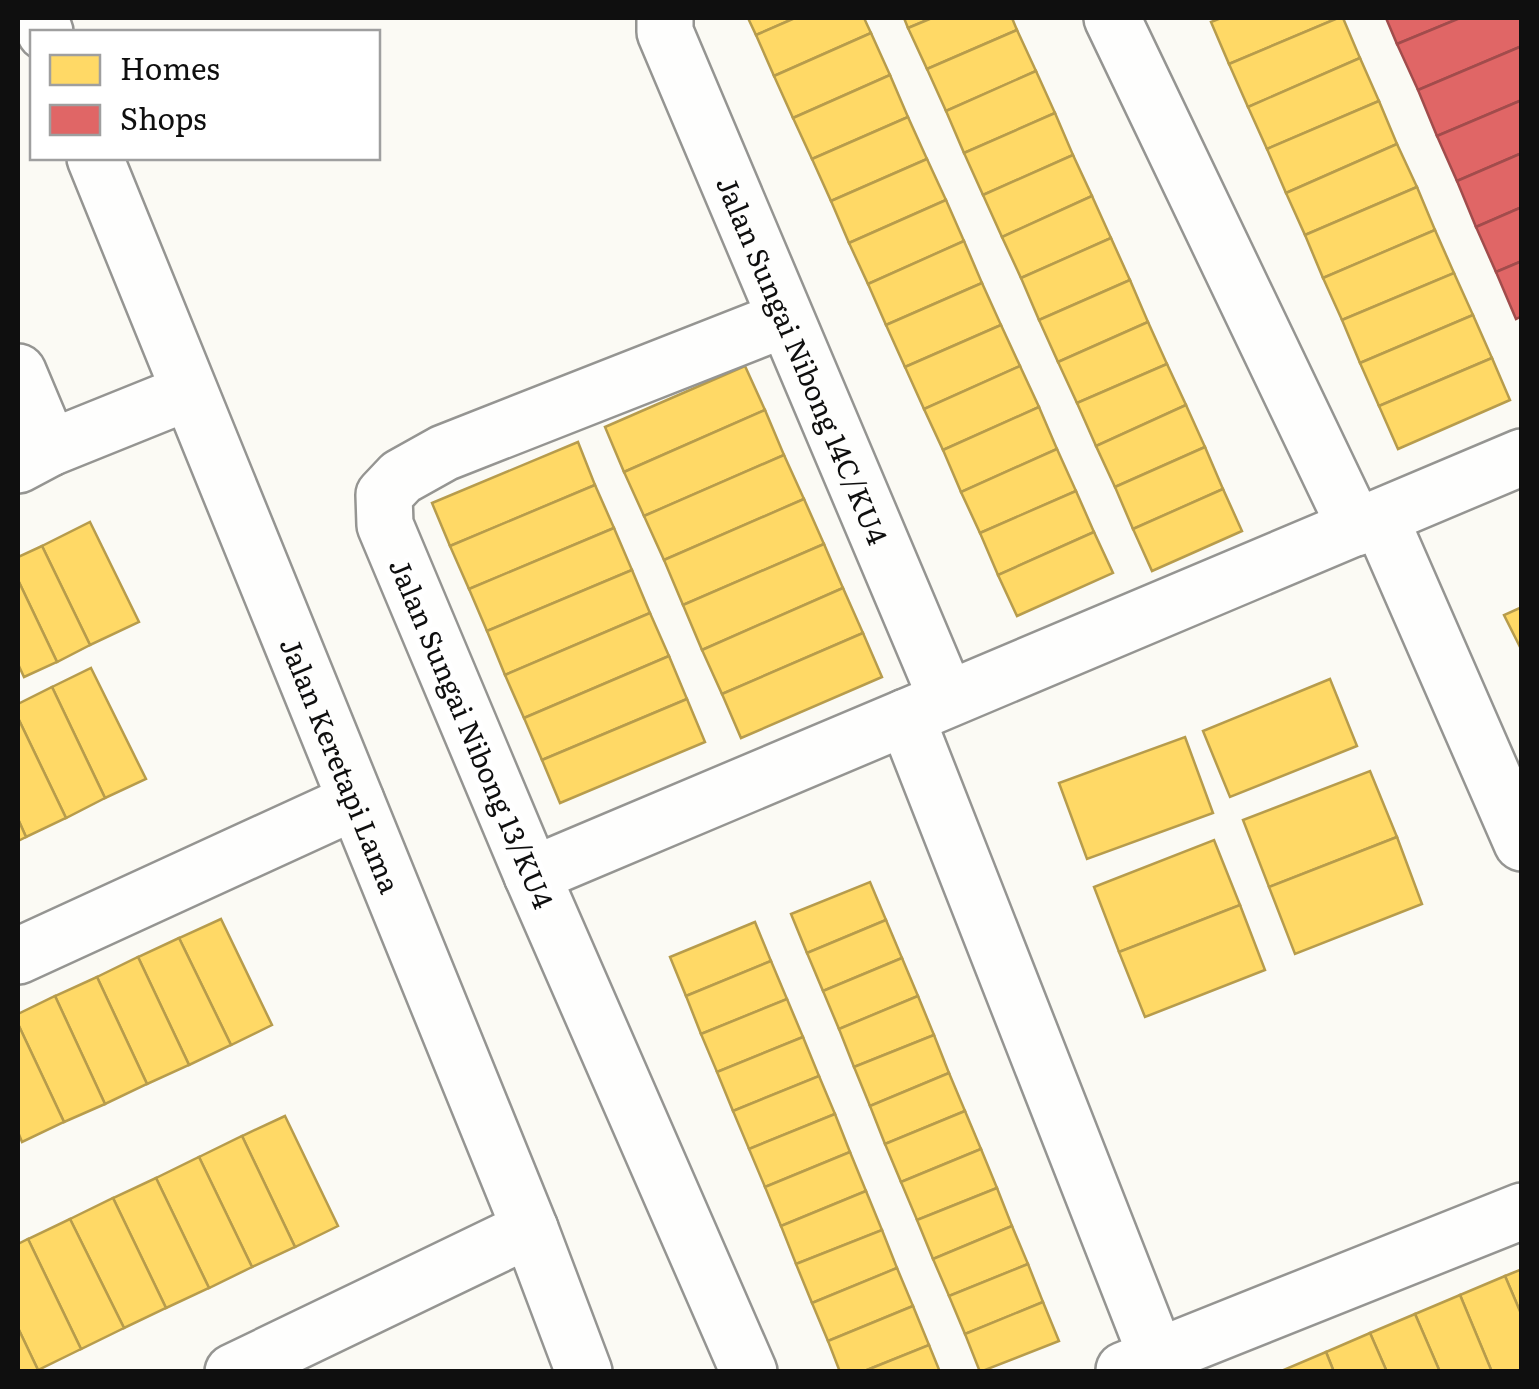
<svg xmlns="http://www.w3.org/2000/svg" width="1539" height="1389" viewBox="0 0 1539 1389" font-family="Literata,serif">
<rect width="100%" height="100%" fill="#fbfaf4"/>
<g fill="#ffd966" stroke="#b79c4c" stroke-width="2.5">
<path d="M748,18H795L756,35Z"/>
<path d="M795,18H864L871,33L774,76L756,35Z"/>
<path d="M904,18H932L908,28Z"/>
<path d="M932,18H1012L1017,30L927,69L908,28Z"/>
<path d="M1221,18H1338L1229,64L1211,22Z"/>
<path d="M1338,18H1343L1360,58L1248,107L1229,64Z"/>
<path d="M1017,30L1036,71L946,111L927,69Z"/>
<path d="M871,33L890,75L793,118L774,76Z"/>
<path d="M1360,58L1379,101L1267,149L1248,107Z"/>
<path d="M1036,71L1055,113L964,153L946,111Z"/>
<path d="M890,75L908,117L812,159L793,118Z"/>
<path d="M1379,101L1397,144L1286,193L1267,149Z"/>
<path d="M1055,113L1073,155L983,195L964,153Z"/>
<path d="M908,117L927,159L831,201L812,159Z"/>
<path d="M1397,144L1417,187L1305,235L1286,193Z"/>
<path d="M1073,155L1092,196L1002,237L983,195Z"/>
<path d="M927,159L946,200L849,243L831,201Z"/>
<path d="M1417,187L1435,230L1323,278L1305,235Z"/>
<path d="M1092,196L1111,238L1021,278L1002,237Z"/>
<path d="M946,200L964,241L868,284L849,243Z"/>
<path d="M1435,230L1454,273L1342,320L1323,278Z"/>
<path d="M1111,238L1130,280L1039,320L1021,278Z"/>
<path d="M964,241L982,283L886,325L868,284Z"/>
<path d="M1454,273L1473,315L1360,363L1342,320Z"/>
<path d="M1130,280L1148,322L1058,362L1039,320Z"/>
<path d="M982,283L1001,325L905,367L886,325Z"/>
<path d="M1473,315L1492,358L1379,406L1360,363Z"/>
<path d="M1148,322L1167,364L1077,403L1058,362Z"/>
<path d="M1001,325L1020,366L924,409L905,367Z"/>
<path d="M1492,358L1510,400L1398,449L1379,406Z"/>
<path d="M1167,364L1186,405L1096,446L1077,403Z"/>
<path d="M745,366L765,410L624,472L605,427Z"/>
<path d="M1020,366L1039,407L943,450L924,409Z"/>
<path d="M1186,405L1205,447L1115,487L1096,446Z"/>
<path d="M1039,407L1057,449L961,492L943,450Z"/>
<path d="M765,410L784,455L644,516L624,472Z"/>
<path d="M578,442L595,485L450,546L432,503Z"/>
<path d="M1205,447L1223,489L1133,529L1115,487Z"/>
<path d="M1057,449L1076,491L980,533L961,492Z"/>
<path d="M784,455L804,499L664,560L644,516Z"/>
<path d="M595,485L614,528L469,589L450,546Z"/>
<path d="M1223,489L1242,531L1152,571L1133,529Z"/>
<path d="M1076,491L1094,532L998,575L980,533Z"/>
<path d="M804,499L824,544L683,605L664,560Z"/>
<path d="M90,522L139,622L90,645L42,546Z"/>
<path d="M614,528L632,570L487,631L469,589Z"/>
<path d="M1094,532L1113,573L1017,616L998,575Z"/>
<path d="M824,544L843,588L702,650L683,605Z"/>
<path d="M42,546L90,645L57,662L18,580V557Z"/>
<path d="M632,570L650,613L505,675L487,631Z"/>
<path d="M18,580L57,662L24,677L18,664Z"/>
<path d="M843,588L863,633L722,694L702,650Z"/>
<path d="M1522,607V651L1504,615Z"/>
<path d="M650,613L669,656L524,718L505,675Z"/>
<path d="M863,633L882,677L741,738L722,694Z"/>
<path d="M669,656L687,699L542,760L524,718Z"/>
<path d="M91,668L146,779L105,798L52,687Z"/>
<path d="M1330,679L1357,746L1230,797L1203,731Z"/>
<path d="M52,687L105,798L66,818L18,718V704Z"/>
<path d="M687,699L705,742L560,803L542,760Z"/>
<path d="M18,718L66,818L26,837L18,819Z"/>
<path d="M1185,737L1213,813L1087,859L1059,783Z"/>
<path d="M1370,771L1397,837L1269,887L1243,820Z"/>
<path d="M18,819L26,837L18,841Z"/>
<path d="M1397,837L1422,904L1295,954L1269,887Z"/>
<path d="M1214,840L1240,905L1119,952L1094,887Z"/>
<path d="M870,882L886,920L807,953L791,914Z"/>
<path d="M1240,905L1265,970L1145,1017L1119,952Z"/>
<path d="M221,919L272,1025L231,1045L179,938Z"/>
<path d="M886,920L902,958L823,991L807,953Z"/>
<path d="M755,922L771,961L686,996L670,957Z"/>
<path d="M179,938L231,1045L189,1065L138,957Z"/>
<path d="M138,957L189,1065L147,1084L97,977Z"/>
<path d="M902,958L918,996L839,1029L823,991Z"/>
<path d="M771,961L787,999L701,1034L686,996Z"/>
<path d="M97,977L147,1084L105,1104L55,996Z"/>
<path d="M55,996L105,1104L64,1122L18,1024V1014Z"/>
<path d="M918,996L934,1035L854,1067L839,1029Z"/>
<path d="M787,999L803,1037L717,1072L701,1034Z"/>
<path d="M18,1024L64,1122L22,1142L18,1132Z"/>
<path d="M934,1035L949,1073L870,1106L854,1067Z"/>
<path d="M803,1037L819,1076L733,1111L717,1072Z"/>
<path d="M949,1073L965,1111L885,1144L870,1106Z"/>
<path d="M819,1076L835,1114L749,1149L733,1111Z"/>
<path d="M965,1111L981,1149L901,1182L885,1144Z"/>
<path d="M835,1114L850,1152L765,1187L749,1149Z"/>
<path d="M285,1116L338,1226L295,1247L242,1136Z"/>
<path d="M242,1136L295,1247L252,1267L199,1157Z"/>
<path d="M981,1149L997,1188L917,1220L901,1182Z"/>
<path d="M850,1152L866,1191L781,1226L765,1187Z"/>
<path d="M199,1157L252,1267L209,1288L156,1178Z"/>
<path d="M156,1178L209,1288L166,1308L113,1198Z"/>
<path d="M997,1188L1012,1226L933,1259L917,1220Z"/>
<path d="M866,1191L882,1230L796,1264L781,1226Z"/>
<path d="M113,1198L166,1308L124,1328L70,1219Z"/>
<path d="M70,1219L124,1328L81,1349L28,1239Z"/>
<path d="M1012,1226L1028,1264L949,1296L933,1259Z"/>
<path d="M882,1230L897,1268L812,1303L796,1264Z"/>
<path d="M28,1239L81,1349L38,1370L18,1328V1244Z"/>
<path d="M1028,1264L1043,1302L965,1334L949,1296Z"/>
<path d="M897,1268L913,1306L828,1341L812,1303Z"/>
<path d="M1522,1269V1316L1505,1276Z"/>
<path d="M1505,1276L1522,1316V1372H1492L1460,1295Z"/>
<path d="M1460,1295L1492,1372H1440L1415,1314Z"/>
<path d="M1043,1302L1059,1341L980,1372L965,1334Z"/>
<path d="M913,1306L929,1345L862,1372H840L828,1341Z"/>
<path d="M1415,1314L1440,1372H1387L1370,1333Z"/>
<path d="M18,1328L38,1370L34,1372H18Z"/>
<path d="M1370,1333L1387,1372H1334L1326,1352Z"/>
<path d="M929,1345L940,1372H862Z"/>
<path d="M1326,1352L1334,1372H1281V1371Z"/>
</g>
<g fill="#e06666" stroke="#a14c4c" stroke-width="2.5">
<path d="M1386,18H1460L1397,44Z"/>
<path d="M1460,18H1522V46L1418,90L1397,44Z"/>
<path d="M1522,46V100L1437,136L1418,90Z"/>
<path d="M1522,100V153L1457,181L1437,136Z"/>
<path d="M1522,153V207L1476,227L1457,181Z"/>
<path d="M1522,207V261L1496,272L1476,227Z"/>
<path d="M1522,261V316L1516,319L1496,272Z"/>
</g>
<g fill="none" stroke-linecap="round" stroke-linejoin="round">
<g stroke="#959592" stroke-width="60">
<g id="minor">
<path d="M39,18L45,32"/>
<path id="s1" d="M665,18V32L947,699"/>
<path d="M1112,18L1356,528"/>
<path id="s2" d="M95,158L530,1229L584,1372"/>
<path d="M18,372L50,448"/>
<path d="M18,465L50,448L189,392"/>
<path d="M1380,518L1522,843"/>
<path d="M906,717L1157,1357"/>
<path d="M532,875L1522,457"/>
<path d="M18,956L356,801"/>
<path d="M1124,1370L1522,1211"/>
<path d="M233,1372L530,1229"/>
<path d="M749,1372L532,875L385,525L384,495L401,477L444,453L785,319"/>
</g>
</g>
<use href="#minor" stroke="#fefefd" stroke-width="55"/>
</g>
<g text-anchor="middle" dominant-baseline="central" stroke-width="10" stroke-linejoin="round" paint-order="stroke">
<g font-size="28" fill="#0f0f0f" stroke="#fff">
<text stroke="none"><textPath href="#s1" startOffset="370">Jalan Sungai Nibong 14C/KU4</textPath></text>
<text transform="translate(473 733) rotate(67)">Jalan Sungai Nibong 13/KU4</text>
<text stroke="none"><textPath href="#s2" startOffset="655">Jalan Keretapi Lama</textPath></text>
</g>
</g>
<rect width="1539" height="1389" fill="none" stroke="#0f0f0f" stroke-width="40"/>
<rect x="30" y="30" width="350" height="130" fill="#ffffff" stroke="#9f9f9f" stroke-width="2.5"/>
<rect x="50" y="55" width="50" height="30" fill="#ffd966" stroke="#9f9f9f" stroke-width="2.5"/>
<text x="120" y="80" font-size="30" fill="#0f0f0f">Homes</text>
<rect x="50" y="105" width="50" height="30" fill="#e06666" stroke="#9f9f9f" stroke-width="2.5"/>
<text x="120" y="130" font-size="30" fill="#0f0f0f">Shops</text>
</svg>
